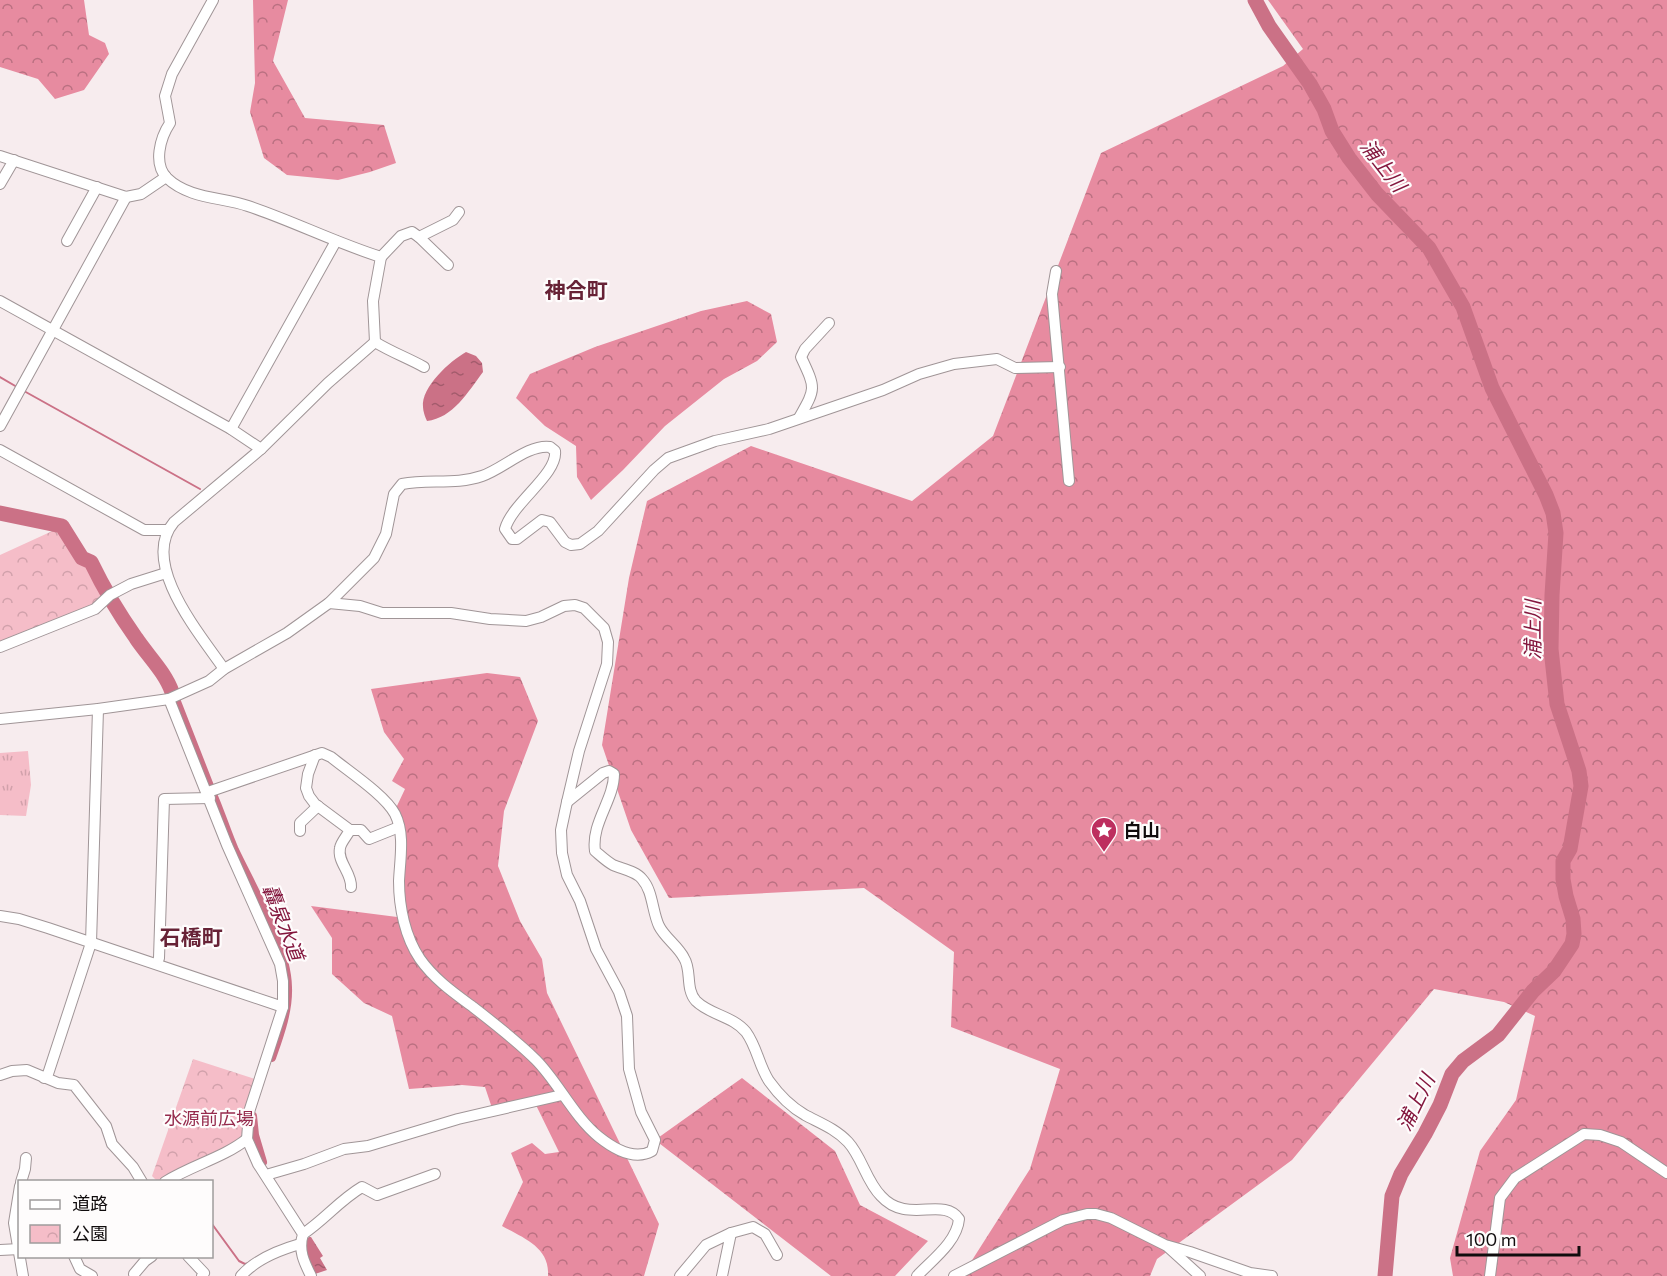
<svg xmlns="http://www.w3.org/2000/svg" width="1667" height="1276" viewBox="0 0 1667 1276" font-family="Commissioner,'Noto Sans JP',sans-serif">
<defs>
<pattern id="grass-tufts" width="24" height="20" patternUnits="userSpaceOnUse" patternTransform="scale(1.5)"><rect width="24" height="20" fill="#f5bdc8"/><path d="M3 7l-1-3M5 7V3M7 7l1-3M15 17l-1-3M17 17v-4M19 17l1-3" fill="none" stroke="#d1a1ab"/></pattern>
<pattern id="forest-crowns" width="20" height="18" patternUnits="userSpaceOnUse" patternTransform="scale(1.5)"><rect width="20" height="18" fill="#e78ba0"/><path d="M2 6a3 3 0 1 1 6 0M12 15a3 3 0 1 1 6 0" fill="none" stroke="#ba7081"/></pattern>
<pattern id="park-crowns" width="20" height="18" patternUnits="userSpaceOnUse" patternTransform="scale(1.5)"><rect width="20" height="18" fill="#f5bdc8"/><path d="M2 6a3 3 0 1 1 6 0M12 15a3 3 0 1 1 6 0" fill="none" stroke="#d1a1ab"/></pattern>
<pattern id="water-ripples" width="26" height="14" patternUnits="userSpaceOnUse" patternTransform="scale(1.5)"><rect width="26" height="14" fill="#cb7186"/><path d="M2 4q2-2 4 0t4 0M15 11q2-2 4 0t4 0" fill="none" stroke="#a35b6c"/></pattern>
</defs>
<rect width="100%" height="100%" fill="#f7ecee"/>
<path fill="url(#grass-tufts)" d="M28,751L31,785L26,816L0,815V753Z"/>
<g fill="url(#forest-crowns)">
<path d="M0,0H84L89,35L105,43L109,54L84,90L55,99L38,79L0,67Z"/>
<path d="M253,0H288L273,61L305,118L384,125L396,163L370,172L338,180L287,175L264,158L250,112L255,83Z"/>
<path d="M1268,0H1667V1276H1453L1450,1258L1480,1151L1516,1100L1535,1016L1504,1002L1434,989L1292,1160L1157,1259L1150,1276H962L1030,1169L1060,1069L951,1027L954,952L864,888L669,898L631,830L602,745L629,578L647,501L751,446L912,501L993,436L1101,153L1283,66L1303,49Z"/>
<path d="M747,301L771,314L777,342L757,361L724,379L665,426L623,470L591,500L577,477L576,446L545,426L516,398L530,374L595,347L701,311Z"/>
<path d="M487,673L520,677L538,721L504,811L498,866L520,921L542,959L547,993L659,1224L644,1276H548C550,1247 523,1238 502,1226L523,1182L511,1153L532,1143L545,1154L559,1152L533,1099L492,1108L485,1087L462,1085L409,1089L392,1016L364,1003L332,974V938L311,906L405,918L396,808L405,789L392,781L404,759L384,732L371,689Z"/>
<path d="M742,1078L835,1151L860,1205L928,1241L895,1276H831L655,1140Z"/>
</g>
<g fill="url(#park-crowns)">
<path d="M59,528L83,565L89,563L105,596L94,607L0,644V555Z"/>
<path d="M193,1059L255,1079L240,1141L157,1181L152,1176Z"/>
</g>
<g fill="url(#water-ripples)">
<path d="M466,352L476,356L482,363L483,372C468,392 453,418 427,421C425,417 423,411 423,407C421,387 450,361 466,352Z"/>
<path d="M309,1237H311L323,1256L320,1258L327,1270L315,1274L302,1245Z"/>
</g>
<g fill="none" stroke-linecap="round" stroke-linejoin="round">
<g stroke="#cb7186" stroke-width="2">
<path d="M0,377L17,387"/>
<path d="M24,391L200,489"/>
<path d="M212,1224L239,1261L245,1264L249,1263"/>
</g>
<g stroke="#cb7186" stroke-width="8">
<path d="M176,699L210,786"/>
<path d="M213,794C221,812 227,832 235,850C253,888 287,945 288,987C289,1011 280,1035 272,1058"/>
<path d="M253,1116L255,1135L263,1162"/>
</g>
<g stroke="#cb7186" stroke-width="15">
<path d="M1255,0L1269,26L1310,84L1324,109L1332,131L1349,158L1377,194L1429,248L1463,307L1492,388L1546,495L1553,513L1556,533L1552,595L1551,649L1557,704L1579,771L1581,786L1570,849L1563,861V879L1566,896L1573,919L1574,934L1572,944L1554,971L1533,991L1498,1035L1463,1061L1452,1074L1440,1105L1425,1134L1401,1174L1392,1196L1385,1276"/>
<path d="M0,513L62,526L82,558L91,562C104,589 119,614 136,638C148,656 165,672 172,692"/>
</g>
<g stroke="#a09597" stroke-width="12">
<g id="minor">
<path d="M213,0L172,74L165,96L170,123C160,138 153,164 167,178C189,199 222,197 248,206C293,221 336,243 381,257L373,301L375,342"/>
<path d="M0,156L126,197L141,194L166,177"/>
<path d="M0,184L14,160"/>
<path d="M419,237L448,265"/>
<path d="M67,241L97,187"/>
<path d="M381,257L401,236L412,232L419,237L453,220L459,212"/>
<path d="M1056,271L1052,294L1069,481"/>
<path d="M0,301L231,429L261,449"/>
<path d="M375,342C391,352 408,358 424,367"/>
<path d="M799,418C816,388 816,389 801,357L805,349L829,323"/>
<path d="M0,426L126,197"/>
<path d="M231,429L336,241"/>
<path d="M0,450L144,530H167"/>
<path d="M0,647L95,609L110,595L131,584L166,573"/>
<path d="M224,669C200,634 139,563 174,522L261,449L328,383L375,342"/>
<path d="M169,699L227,845L280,964L283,981V1007L249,1112L247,1139L258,1164L303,1234C298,1250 304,1262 311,1276"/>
<path d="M0,719L98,709L169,699L209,681L224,669L287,633L329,603L374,558L386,534L394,494L402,484C429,479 456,485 482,476C503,469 528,444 550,447L555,451C558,474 512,503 505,529L512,539H517L542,520L550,522L565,542L571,545L580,544L598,531L654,470L668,458L715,441L769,429L883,390L919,374L954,364L997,359L1015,368L1060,367"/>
<path d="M315,755L308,774L306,788L309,796L315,804L350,830H361L369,839L399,827"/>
<path d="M208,792L322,753L331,757C348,771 385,795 395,814C405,834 400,859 399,881C399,907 405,937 420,959C434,979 454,993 473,1007C495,1024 517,1041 536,1060C558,1082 574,1117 599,1137C614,1149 634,1161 652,1151L655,1140L641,1112L629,1069L627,1016L619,992L596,949L580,901L567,875L562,853L561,830L567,802L579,751L607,664L608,642L604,628L584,608L575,605L564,606L541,617L526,621L490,619L451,613H382L360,606L329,603"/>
<path d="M567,802L603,773L609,771L614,774C614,800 591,823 595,851C601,856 606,861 613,865C622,869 636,871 642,879C653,891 652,911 659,926C665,938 678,946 684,958C692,970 685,989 696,1001C710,1015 733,1016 746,1032C757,1047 759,1066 769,1081C779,1095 791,1107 805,1115C820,1123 836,1129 848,1142C862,1157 866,1181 881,1196C907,1225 943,1196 959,1219C957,1242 932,1260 917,1276"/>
<path d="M350,830C347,836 341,842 340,848C337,862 352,873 351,887"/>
<path d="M300,831V823L318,806"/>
<path d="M0,916L19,919L48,928L283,1007"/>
<path d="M157,964L159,958L164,799L210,798"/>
<path d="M0,1075L12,1071L27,1070L58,1083L74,1085L106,1126L112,1144L133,1167L142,1182"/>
<path d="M44,1078L48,1074L91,943L98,709"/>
<path d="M266,1175L304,1164L344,1149L368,1146L458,1119L562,1095"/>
<path d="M21,1182L25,1169L26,1158"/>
<path d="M165,1182C192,1165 223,1158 247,1139"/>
<path d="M20,1186L14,1223L23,1276"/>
<path d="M731,1233L753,1227L765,1234L777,1255"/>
<path d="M303,1234C324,1220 340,1200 362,1187L377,1195L435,1174"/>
<path d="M1167,1246L1200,1276"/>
<path d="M0,1250L20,1249"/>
<path d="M74,1256L80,1269L92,1276"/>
<path d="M188,1256L204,1273L202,1276"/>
<path d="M134,1274L145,1261L152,1256"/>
<path d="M241,1276C255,1260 279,1250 300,1244"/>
<path d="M680,1276L706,1245L731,1233L722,1276"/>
<path d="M954,1276L1063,1220L1087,1214H1096L1111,1218L1165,1245L1190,1252L1250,1273L1272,1276"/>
<path d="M1490,1276L1500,1198L1515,1178L1584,1134L1600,1135L1621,1142L1667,1173"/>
</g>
</g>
<use href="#minor" stroke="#fff" stroke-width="10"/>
</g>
<defs>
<g id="sight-pin" transform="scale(1.35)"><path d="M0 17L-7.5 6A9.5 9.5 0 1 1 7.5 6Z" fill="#bd2f5f" stroke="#fefcfc"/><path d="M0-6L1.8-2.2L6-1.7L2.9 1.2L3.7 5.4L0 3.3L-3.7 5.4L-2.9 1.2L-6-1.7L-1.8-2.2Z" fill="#fff"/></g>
</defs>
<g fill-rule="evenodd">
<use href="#sight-pin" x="1104" y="830"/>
</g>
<g text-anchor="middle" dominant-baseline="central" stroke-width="4.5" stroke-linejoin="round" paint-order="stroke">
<g font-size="18" font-weight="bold" fill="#100c0d" stroke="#fefcfc" text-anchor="start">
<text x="1124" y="830">白山</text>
</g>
<g font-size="18" fill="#952a4c" stroke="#fefcfc">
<text x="209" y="1118">水源前広場</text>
</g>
<g font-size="20" font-style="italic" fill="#84173e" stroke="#fefcfc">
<text transform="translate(1384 165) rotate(52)">浦上川</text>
<text transform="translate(1532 630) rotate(-90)">浦上川</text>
<text transform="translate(284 922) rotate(69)">轟泉水道</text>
<text transform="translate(1415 1102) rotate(-64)">浦上川</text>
</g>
<g font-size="21" font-weight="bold" fill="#672236" stroke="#fefcfc">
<text x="576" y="289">神合町</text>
<text x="191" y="936">石橋町</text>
</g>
</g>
<rect x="18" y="1180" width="195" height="78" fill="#fefcfc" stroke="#9f9c9c" stroke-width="1.5"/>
<rect x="30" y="1200" width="30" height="9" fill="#ffffff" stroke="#9f9c9c" stroke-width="1.5"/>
<text x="72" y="1210" font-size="18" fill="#100c0d">道路</text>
<rect x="30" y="1225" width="30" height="18" fill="url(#park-crowns)" stroke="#9f9c9c" stroke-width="1.5"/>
<text x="72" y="1240" font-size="18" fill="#100c0d">公園</text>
<path d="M1457 1246v9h122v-9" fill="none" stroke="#100c0d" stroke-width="3"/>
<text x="1466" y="1246" font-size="18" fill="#100c0d" stroke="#fefcfc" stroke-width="4.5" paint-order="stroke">100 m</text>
</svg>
